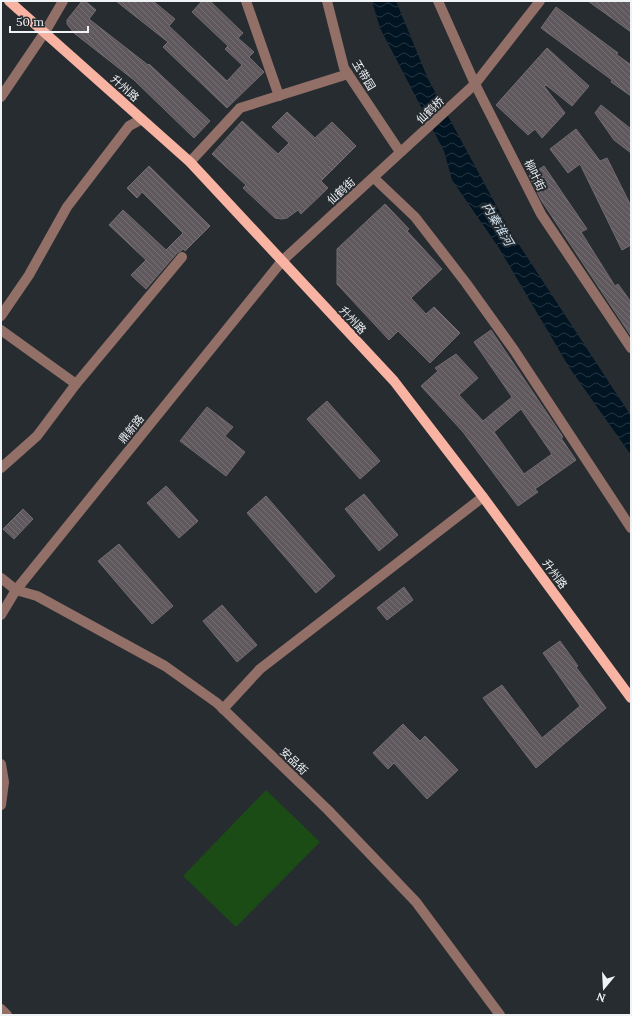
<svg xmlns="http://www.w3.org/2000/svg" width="632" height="1016" viewBox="0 0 632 1016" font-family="Lora,'Noto Sans SC',serif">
<defs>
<pattern id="water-waves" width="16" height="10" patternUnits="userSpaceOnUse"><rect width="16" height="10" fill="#001422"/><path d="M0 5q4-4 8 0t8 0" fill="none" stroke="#263743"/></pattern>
<pattern id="building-back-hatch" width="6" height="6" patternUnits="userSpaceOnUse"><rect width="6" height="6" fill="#5f585d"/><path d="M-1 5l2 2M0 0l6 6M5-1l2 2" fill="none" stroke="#767075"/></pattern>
</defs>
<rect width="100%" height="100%" fill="#272c31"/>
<path fill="#1c4c16" d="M266,790L320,842L236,927L183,876Z"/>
<path fill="url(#water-waves)" d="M372,1H396L428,79L510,231L631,416V455L569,367L499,248L452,180L444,151L380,28Z"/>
<g fill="url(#building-back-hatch)" stroke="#736c71" fill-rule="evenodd">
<path d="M82,1H85L96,10L89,19L148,65L149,64L210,121L194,138L134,80L74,33L67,24V20Z"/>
<path d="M116,1H153L175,19L169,26L227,81L242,65L225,49L228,46L192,12L202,1H210L243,33L238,38L254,52L249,57L264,72L227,108L163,47L168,42Z"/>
<path d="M588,1H631V32Z"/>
<path d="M556,7L618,53L616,54L631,65V96L611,82L612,80L541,28Z"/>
<path d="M547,48L589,86L572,106L546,85L544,86L565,113L542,138L535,129L528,135L496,105Z"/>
<path d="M601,105L631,129V153L614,140L595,113Z"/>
<path d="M287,112L315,138L332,122L356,146L321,181L328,188L301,214L298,210L287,218L282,219L275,218L243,188L246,185L212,154L242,121L278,154L289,143L272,127Z"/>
<path d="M576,129L600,161L607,158L631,206V245L622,250L580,164L568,173L550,149Z"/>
<path d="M149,166L210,226L185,251L184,249L177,253L146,289L131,275L146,260L109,225L123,210L166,250L183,233L142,192L137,198L127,188Z"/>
<path d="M544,166L587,229L581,232L615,286L618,284L631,302V336L541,200L529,176Z"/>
<path d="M385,204L409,229L407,231L442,269L411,298L426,314L434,307L460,333L430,363L398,331L389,340L337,284V249Z"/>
<path d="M491,330L563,437L561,438L576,460L535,489L538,492L518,506L463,432L421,386L438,371L435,368L456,354L478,378L459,395L483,421L512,397L474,342ZM521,409L552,454L524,474L494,432Z"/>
<path d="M327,401L380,461L360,479L307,419Z"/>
<path d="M207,407L233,427L225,436L245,452L226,476L180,441Z"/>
<path d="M166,486L198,521L179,538L147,503Z"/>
<path d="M364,494L398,535L379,551L345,509Z"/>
<path d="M266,496L335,576L316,593L247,513Z"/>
<path d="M23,509L33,519L14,539L3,529Z"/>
<path d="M119,544L173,606L152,624L98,561Z"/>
<path d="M404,587L413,600L387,620L377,608Z"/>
<path d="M222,605L257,645L237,662L203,621Z"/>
<path d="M560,641L578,666L576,667L606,708L536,768L483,698L502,685L542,738L580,706L543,653Z"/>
<path d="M403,724L420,741L425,736L458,770L427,799L394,763L388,769L373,753Z"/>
</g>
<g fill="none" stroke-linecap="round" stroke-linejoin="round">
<g stroke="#926f67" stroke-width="10">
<path d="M246,1L279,96"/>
<path d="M327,1L344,68L400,152"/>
<path d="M438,1L475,84L541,214L631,348"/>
<path d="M1,97L45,32L63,1"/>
<path d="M190,162L240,108L348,74"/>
<path d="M374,178L415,217L466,283L514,350L631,528"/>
<path d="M1,316L29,275L67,207L129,126L142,119"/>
<path d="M1,330L76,384"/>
<path d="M1,468L37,436L76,384L182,257"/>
<path d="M1,578L16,590L37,596L165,666L217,703L328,810L416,902L500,1015"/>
<path d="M1,615L16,590L282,261L475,84L540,1"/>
<path d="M223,709L260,669L483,497"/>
<path d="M1,764L4,782L1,805"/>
<path d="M1,1009L7,1015"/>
</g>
<path stroke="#f9b3a2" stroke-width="10" d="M9,1L190,162L394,381L483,497L631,698"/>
</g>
<g text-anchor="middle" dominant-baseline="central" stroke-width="4" stroke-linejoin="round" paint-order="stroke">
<g font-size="11" fill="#f0f3f6" stroke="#272c31">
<text transform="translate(364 75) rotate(59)">玉带园</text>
<text transform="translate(125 88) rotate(42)">升州路</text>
<text transform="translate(430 110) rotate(-43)">仙鹤桥</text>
<text transform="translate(535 175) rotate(64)">柳叶街</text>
<text transform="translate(341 191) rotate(-42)">仙鹤街</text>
<text transform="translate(353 320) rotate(47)">升州路</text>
<text transform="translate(131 429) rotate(-51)">鼎新路</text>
<text transform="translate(555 574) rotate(54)">升州路</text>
<text transform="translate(294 761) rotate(44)">安品街</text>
</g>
<g font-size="12" font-style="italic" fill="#d2e4f1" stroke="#272c31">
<text transform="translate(498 224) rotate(59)">内秦淮河</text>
</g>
</g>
<rect width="632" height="1016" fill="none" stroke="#f0f3f6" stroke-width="4"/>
<g transform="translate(604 988) rotate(198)" stroke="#272c31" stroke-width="3" paint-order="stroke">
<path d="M0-3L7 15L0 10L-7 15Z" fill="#f0f3f6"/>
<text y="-6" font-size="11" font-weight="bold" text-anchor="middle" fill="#f0f3f6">N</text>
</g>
<path d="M10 26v6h78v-6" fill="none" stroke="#f0f3f6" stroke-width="2"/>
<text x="16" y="26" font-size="12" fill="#f0f3f6" stroke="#272c31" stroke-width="3" paint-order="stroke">50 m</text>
</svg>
